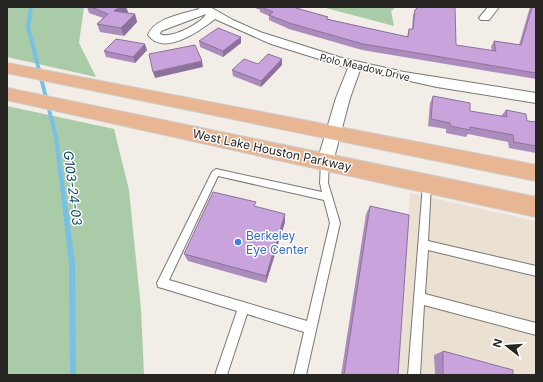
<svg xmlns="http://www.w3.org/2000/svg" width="543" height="382" viewBox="0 0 543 382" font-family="Inter,sans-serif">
<rect width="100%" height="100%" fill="#f2ede6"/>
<path fill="#eae1d3" d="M410,193L536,221V375H398Z"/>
<g fill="#a9cba8">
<path d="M7,7H84L79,43L96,77L7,57Z"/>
<path d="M322,7H396L391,11L394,26Z"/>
<path d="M7,106L114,129L129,190L141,309L144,375H7Z"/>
</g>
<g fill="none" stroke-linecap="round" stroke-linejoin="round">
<path fill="#77c1e4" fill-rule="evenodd" d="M29,7H33L30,27L58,137L75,263L76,375H70L69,263L54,137L26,27Z"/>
<g stroke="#7b7771" stroke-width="2">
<g id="service">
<path d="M325,159L329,162L328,183L340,223L306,375H294L304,332L247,314L227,375H215L237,311L162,288L158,287L157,283L212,172L216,169L322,192L320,183L321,162ZM218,176L324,200L330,223L307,321L169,280Z"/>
<path d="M427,180L430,181L431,184L428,241L536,266V276L428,250L425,294L536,323V335L424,305L420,375H408L423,184L424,181Z"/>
</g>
</g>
<g stroke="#7b7771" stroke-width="2">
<g id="minor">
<path d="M198,7H210L233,20L260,32L342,58L404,72L536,93V103L437,87L360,70L350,98L333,162L331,166L325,168L319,166L317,162L336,98L348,68L271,44L215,19C201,30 164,57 148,35C154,18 183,14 199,9ZM206,14C203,22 171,40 160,34L161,31Z"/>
<path d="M488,7H499L489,20H481L479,18Z"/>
</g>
</g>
<g stroke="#cbcbca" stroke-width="2">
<g id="primary">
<path d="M7,63L536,165V181L7,73Z"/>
<path d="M7,88L536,197V217L7,100Z"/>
</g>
</g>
<path stroke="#9b9892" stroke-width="2" stroke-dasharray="1.5 2" stroke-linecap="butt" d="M335,7H345"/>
<use href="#service" fill="#fff" fill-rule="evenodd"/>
<use href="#minor" fill="#fff" fill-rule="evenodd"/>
<use href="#primary" fill="#e9b694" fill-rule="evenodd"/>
</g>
<g fill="#ac8cbd">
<path d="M87,7H126L128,12L127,13L135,14L137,22L124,36L100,32L97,24L103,18L89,13Z"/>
<path d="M253,7H299V9L328,17L327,19L407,37L409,29H412L413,15L415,10L456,45L492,51L491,47L494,41L519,45L530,7H536V79L362,50L289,29L269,20V16L260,12V10Z"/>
<path d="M199,41L241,43L223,57L200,47Z"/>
<path d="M147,50L135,63L106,57L104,51Z"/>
<path d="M282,59V65L261,87L233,76L232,70L258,64Z"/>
<path d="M433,96L470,111L501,116L506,110L527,121L536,122V153L509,148L508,142L468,134L466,137L446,133V129L428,126L430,103Z"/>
<path d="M256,206L285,222L266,283L188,261L184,254Z"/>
<path d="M370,206L398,375H341L366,214Z"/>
<path d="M443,351L513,375H435L434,355Z"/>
</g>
<g fill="#8c729a">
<path d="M120,7H126L128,12L117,19L114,11Z"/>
<path d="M135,14L137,22L124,36L121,28Z"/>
<path d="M241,37V43L223,57V51Z"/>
<path d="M145,44L147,50L135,63L133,57Z"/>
<path d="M282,59V65L261,87V81Z"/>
<path d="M202,61L203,67L155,78L153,72Z"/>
<path d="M285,214V222L266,283V276Z"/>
</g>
<g fill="#c8a3dc" stroke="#8c729a">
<path d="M91,7H120L114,11L135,14L121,28L97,24L108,14Z"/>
<path d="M261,7H297L296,8L328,17L326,19L408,37L409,29H413L415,10L418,7H455L456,45L496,51L494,41L521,45L532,7H536V73L363,44L289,23L269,15L273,12Z"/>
<path d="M218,28L241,37L223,51L199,41Z"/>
<path d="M116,39L145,44L133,57L104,51Z"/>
<path d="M195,45L202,61L153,72L149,54Z"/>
<path d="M268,54L282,59L261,81L232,70L244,59L258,64Z"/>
<path d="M433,96L470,103V111L507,117L506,110L526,114L527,121L536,122V146L514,142L513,135L470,127V130L450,126V123L431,119Z"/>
<path d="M213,192L256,202L254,206L285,214L266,276L184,254Z"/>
<path d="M370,206L409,215L398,375H344Z"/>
<path d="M443,351L513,370V375H443Z"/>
</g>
<circle fill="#3f7fe0" stroke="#fff" stroke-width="1.5" cx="238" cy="242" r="4"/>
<g text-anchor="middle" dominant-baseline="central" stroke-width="3" stroke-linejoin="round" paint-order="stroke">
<g font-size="10" fill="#272522" stroke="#fff">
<text transform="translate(365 67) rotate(13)">Polo Meadow Drive</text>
</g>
<g font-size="12" fill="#272522" stroke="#fff">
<text transform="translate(272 150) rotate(12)">West Lake Houston Parkway</text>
</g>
<g font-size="12" fill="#366cbe" stroke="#fff" text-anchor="start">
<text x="246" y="235">Berkeley<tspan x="246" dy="14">Eye Center</tspan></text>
</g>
<g font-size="13" font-style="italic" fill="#0e4b64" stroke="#fff">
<text transform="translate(73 188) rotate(83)">G103-24-03</text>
</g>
</g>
<rect width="543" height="382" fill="none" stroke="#272522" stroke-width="16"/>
<g transform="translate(507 346) rotate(287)" stroke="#ffffff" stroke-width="3" paint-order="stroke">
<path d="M0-3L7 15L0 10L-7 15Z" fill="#272522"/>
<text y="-6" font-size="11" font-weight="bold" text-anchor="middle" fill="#272522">N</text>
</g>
</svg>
